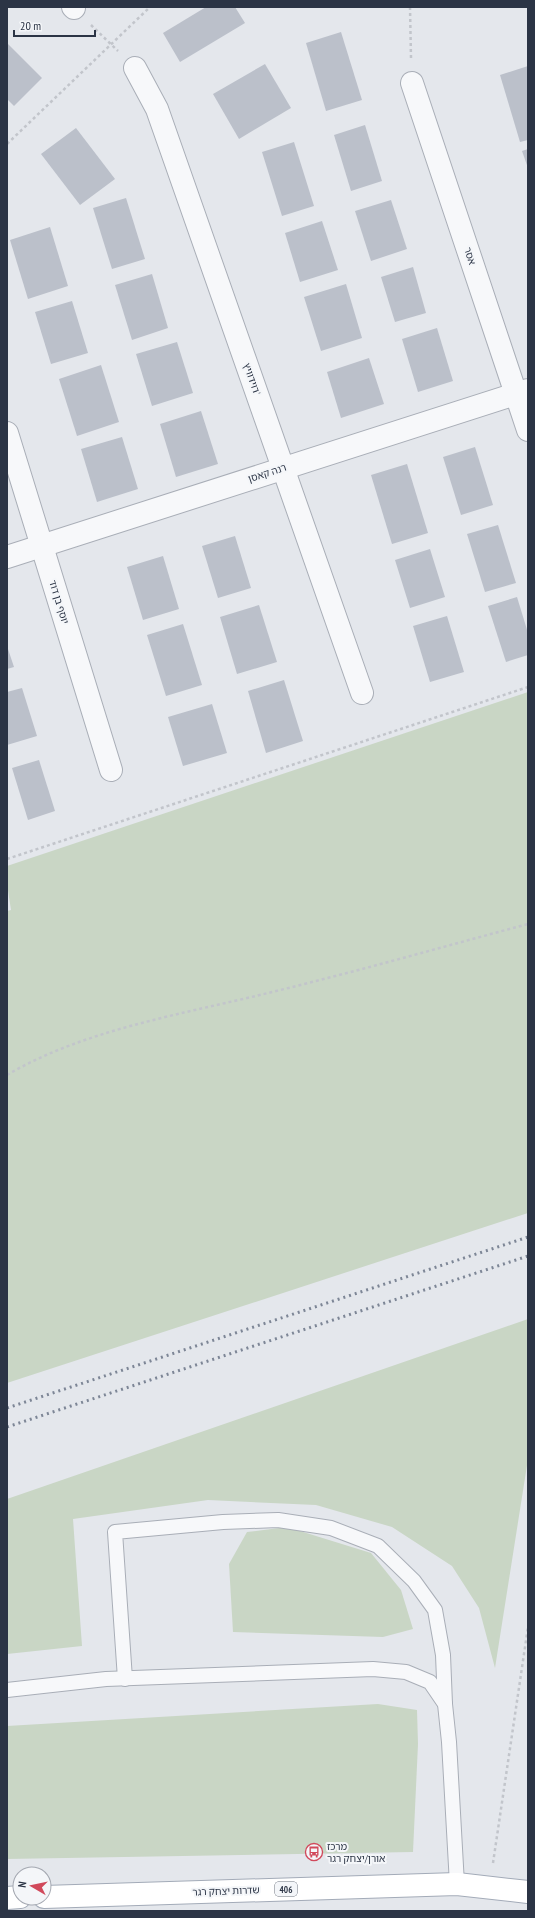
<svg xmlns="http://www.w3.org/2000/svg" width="535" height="1918" viewBox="0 0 535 1918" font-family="'PT Sans Narrow','Noto Sans Hebrew',sans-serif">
<rect width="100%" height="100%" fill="#e4e7ec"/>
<g fill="#c9d6c5">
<path d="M528,692V1213L7,1383V911L11,910L7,884V866Z"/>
<path d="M528,1319V1459L495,1668L479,1608L452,1566L392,1527L316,1505L208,1500L73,1519L82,1646L7,1654V1499Z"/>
<path d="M287,1527L371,1553L401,1590L413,1629L383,1637L233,1632L229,1564L247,1532Z"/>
<path d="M378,1704L417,1710L418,1744L413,1852L7,1859V1726Z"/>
</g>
<g fill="#bbc0ca">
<path d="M206,7H235L245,23L180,62L163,33Z"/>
<path d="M341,32L362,100L326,111L306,43Z"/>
<path d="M7,43L42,78L14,106L7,99Z"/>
<path d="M265,64L291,108L239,139L213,94Z"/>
<path d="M528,66V140L520,142L500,75Z"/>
<path d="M365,125L382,181L351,191L334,135Z"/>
<path d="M76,128L115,179L80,205L41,154Z"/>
<path d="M294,142L314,206L282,216L262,152Z"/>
<path d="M528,149V168L522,151Z"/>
<path d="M126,198L145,259L112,269L93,208Z"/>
<path d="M391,200L407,249L371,261L355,211Z"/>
<path d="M322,221L338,270L300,282L285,233Z"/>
<path d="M50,227L68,286L28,299L10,240Z"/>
<path d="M413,267L426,313L395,322L381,277Z"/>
<path d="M152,274L168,328L132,340L115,285Z"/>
<path d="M346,284L362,338L321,351L304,297Z"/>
<path d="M72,301L88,353L51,364L35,312Z"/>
<path d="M437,328L453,381L418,392L402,339Z"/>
<path d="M177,342L193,393L152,406L136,354Z"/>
<path d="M369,358L384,404L341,418L327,372Z"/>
<path d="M101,365L119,422L77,436L59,379Z"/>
<path d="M201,411L218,464L176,477L160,424Z"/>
<path d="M122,437L138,489L97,502L81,449Z"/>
<path d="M475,447L493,505L461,515L443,457Z"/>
<path d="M407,464L428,533L392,544L371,475Z"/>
<path d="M498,525L516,583L485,592L467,534Z"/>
<path d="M235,536L251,588L218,598L202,546Z"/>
<path d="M430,549L445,597L410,608L395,560Z"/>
<path d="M163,556L179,609L143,620L127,567Z"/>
<path d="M517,597L528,633V655L506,662L488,606Z"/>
<path d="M259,605L277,662L237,674L220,617Z"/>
<path d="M447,616L464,672L430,682L413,626Z"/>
<path d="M183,624L202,685L166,696L147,635Z"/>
<path d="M7,646L14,667L7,669Z"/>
<path d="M284,680L303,741L266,753L248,691Z"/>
<path d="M22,688L37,736L7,745V692Z"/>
<path d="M212,704L227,753L183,766L168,717Z"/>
<path d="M39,760L55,811L28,820L12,768Z"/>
</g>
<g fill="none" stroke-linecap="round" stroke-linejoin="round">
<g stroke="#a9aeb7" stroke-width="16">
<g id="service">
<path d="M125,1679L115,1532L223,1522L278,1520L331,1528L378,1546L414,1581L435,1610L443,1655L445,1704"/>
<path d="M7,1690L106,1679L373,1669L406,1672L430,1682L445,1704L449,1742L457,1884"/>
</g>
</g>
<g stroke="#a9aeb7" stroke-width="24">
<g id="minor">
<path d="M73,7L74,8"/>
<path d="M135,68L157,109L362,693"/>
<path d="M412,83L528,430"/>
<path d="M7,433L111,770"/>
<path d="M7,557L528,390"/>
</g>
</g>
<g stroke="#a3abb8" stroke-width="24">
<g id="primary">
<path d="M44,1897L457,1884L528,1892"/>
<path d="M7,1898L20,1897"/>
</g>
</g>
<g stroke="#c2c5cb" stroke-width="2.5" stroke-dasharray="3 3" stroke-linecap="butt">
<path d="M410,7L411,58"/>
<path d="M91,25L118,51"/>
<path d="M7,144L150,7"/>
<path d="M7,859L528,687"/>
<path d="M7,1075C83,1030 183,1014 268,993C355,972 442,947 528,924"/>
<path d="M493,1863L528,1627"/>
</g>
<use href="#service" stroke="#f7f8fa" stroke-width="14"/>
<use href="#minor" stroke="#f7f8fa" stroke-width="22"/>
<use href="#primary" stroke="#fff" stroke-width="22"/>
<g stroke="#7d8696" stroke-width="3" stroke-dasharray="2 4" stroke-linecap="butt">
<path d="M7,1408L528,1237"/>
<path d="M7,1427L528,1256"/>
</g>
</g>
<defs>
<g id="bus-ring" transform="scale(0.9)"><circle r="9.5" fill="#f4f6f9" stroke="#d1495b" stroke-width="1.5"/><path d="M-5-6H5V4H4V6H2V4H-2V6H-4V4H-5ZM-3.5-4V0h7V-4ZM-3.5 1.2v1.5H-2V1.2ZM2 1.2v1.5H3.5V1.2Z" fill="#d1495b"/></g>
</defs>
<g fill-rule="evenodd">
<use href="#bus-ring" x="314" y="1852"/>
</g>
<g text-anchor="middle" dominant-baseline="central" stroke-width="4" stroke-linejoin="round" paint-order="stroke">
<rect fill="#f4f6f9" stroke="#676e7b" stroke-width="1" x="275" y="1882" width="22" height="14" rx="3"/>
<g font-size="9" font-weight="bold" fill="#2b3445">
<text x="286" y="1889">406</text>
</g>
<g font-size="10" fill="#2b3445" stroke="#f4f6f9">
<text transform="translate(470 256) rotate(72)">אסר</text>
<text transform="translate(252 379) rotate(71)">דוידוויץ'</text>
<text transform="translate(267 473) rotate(-18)">רנה קאסן</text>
<text transform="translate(59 602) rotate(73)">יוסף בן דוד</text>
<text transform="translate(226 1891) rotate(-2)">שדרות יצחק רגר</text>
</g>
<g font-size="10" fill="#2b3445" stroke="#f4f6f9" text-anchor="start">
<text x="327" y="1846">מרכז<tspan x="327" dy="12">אורן/יצחק רגר</tspan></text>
</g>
</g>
<rect width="535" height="1918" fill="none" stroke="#2b3445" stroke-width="16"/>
<g transform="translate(32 1886) rotate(279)"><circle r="19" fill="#f4f6f9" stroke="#a4a8b1"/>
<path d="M0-3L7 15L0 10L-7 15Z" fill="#d1495b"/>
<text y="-6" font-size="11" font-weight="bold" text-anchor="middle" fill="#2b3445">N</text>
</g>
<path d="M14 30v6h81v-6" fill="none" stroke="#2b3445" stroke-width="2"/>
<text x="20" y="30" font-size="12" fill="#2b3445" stroke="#f4f6f9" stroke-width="3" paint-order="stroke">20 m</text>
</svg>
